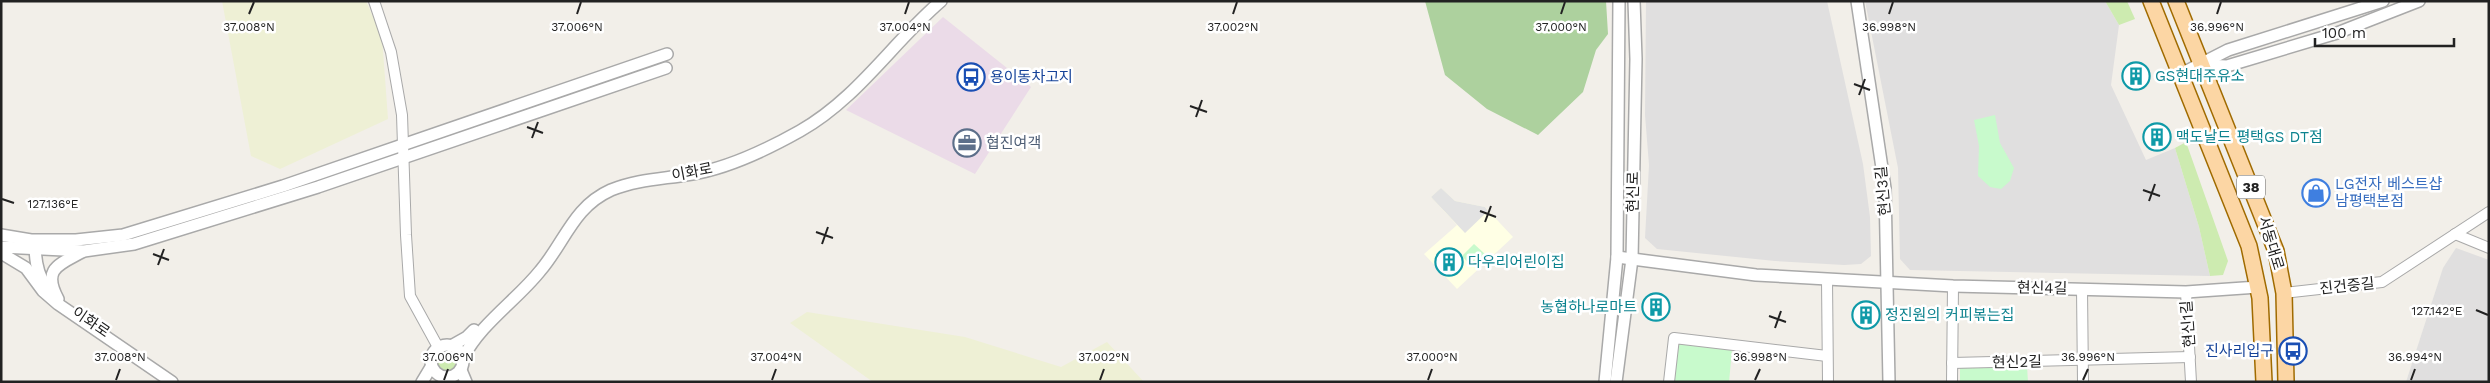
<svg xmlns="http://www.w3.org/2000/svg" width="2490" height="383" viewBox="0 0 2490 383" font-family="'Work Sans','Noto Sans KR',sans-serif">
<rect width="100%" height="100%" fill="#f2efe9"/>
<g fill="#e0dfdf">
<path d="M1646,1H1827L1863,164L1870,217L1871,256L1861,264L1844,265L1775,261L1657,249L1645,238L1649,165L1645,115Z"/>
<path d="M1865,1H2105L2119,25L2111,85L2146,160L2175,148L2199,227L2210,276L1910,270L1900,259L1898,168Z"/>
<path d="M2456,248L2489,260V382H2406L2443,268Z"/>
</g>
<path fill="#ebdbe8" d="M943,17L1031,87L975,174L846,110Z"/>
<path fill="#ffffe5" d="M1441,188L1455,201L1485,207L1513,237L1457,289L1424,254L1457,225L1431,197Z"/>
<g fill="#eef0d5">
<path d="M222,1H366L382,37L388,119L280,169L251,156Z"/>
<path d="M807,312L965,337L1061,367L1107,342L1144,382H873L790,323Z"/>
</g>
<g fill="#cdebb0">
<path d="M2105,1H2127L2135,19L2119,25Z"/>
<path d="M2186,142L2228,261L2223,275L2210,276L2199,227L2175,148Z"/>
<circle cx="446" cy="361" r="12"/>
</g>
<path fill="#add19e" d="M1425,1H1606L1608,34L1596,50L1583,92L1538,135L1487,109L1445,75Z"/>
<g fill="#c8facc">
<path d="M1995,115L2000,143L2014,168L2010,181L2001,189L1990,187L1978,176L1979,146L1974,120Z"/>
<path d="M1474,244L1485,254L1472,267L1462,256Z"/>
<path d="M1679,344L1732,350L1729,382H1674Z"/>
<path d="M2027,366L2028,382H1960V367Z"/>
</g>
<path fill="#e2e2e2" d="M1441,188L1455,201L1485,207L1488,211L1465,233L1431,197Z"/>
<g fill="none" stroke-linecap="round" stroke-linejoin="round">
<g stroke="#a9a9a9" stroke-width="12">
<g id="minor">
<path d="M374,1L391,52L402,115L406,235L410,296L438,347"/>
<path d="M2455,234L2489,248"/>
<path d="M1827,280L1828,382"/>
<path d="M2082,289L2083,382"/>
<path d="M2186,292L2191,382"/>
<path d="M2284,293L2382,282L2489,212"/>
<path d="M1952,363L2190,357"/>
<path d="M1669,382L1674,338L1827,356"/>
<path d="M1952,382L1953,286"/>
</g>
</g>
<g stroke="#a9a9a9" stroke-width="14">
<g id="tertiary">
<path d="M1857,1L1885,188L1889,382"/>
<path d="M2201,65L2227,66L2337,33L2419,1"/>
<path d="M2181,74L2228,50L2383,1"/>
<path d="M1,235L31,240H76L123,235L283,186L667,54"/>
<path d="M35,242C35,256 36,272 45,284"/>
<path d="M1,247L84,251L134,244L318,187L666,68"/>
<path d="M1,253L26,268L43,291L58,304L172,382"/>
<path d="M1617,257L1756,275L1953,286L2186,292L2258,287"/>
<path d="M58,299C42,269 58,265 82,252"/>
<circle cx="447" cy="361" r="16"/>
<path d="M451,346L467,337L474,330"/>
<path d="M463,358C481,323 516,301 540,271C565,242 573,207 611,190C638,179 664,179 692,174C729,168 768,149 800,131C858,98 892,43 941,1"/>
<path d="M461,370L466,382"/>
<path d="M422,382L431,367"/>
<path d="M1605,382L1617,257L1619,1"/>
<path d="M1616,382L1632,259L1636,59L1634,1"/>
</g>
</g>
<g stroke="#a06b00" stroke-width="18">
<g id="primary">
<path d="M2151,1L2249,246L2260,298L2264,382"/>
<path d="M2176,1L2276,251L2284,293L2286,382"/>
</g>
</g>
<use href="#minor" stroke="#fff" stroke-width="10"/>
<use href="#tertiary" stroke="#fff" stroke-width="11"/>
<use href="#primary" stroke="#fcd6a4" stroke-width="15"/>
</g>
<path fill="none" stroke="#222" stroke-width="2" d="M249,14L254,2M577,14L581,2M905,14L909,2M1233,14L1237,2M1561,14L1565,2M1889,14L1893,2M2217,14L2221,2M1854,84L1870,90M1859,95L1865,79M1190,106L1207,112M1196,117L1202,100M527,127L543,133M532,138L538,122M2143,190L2160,196M2,199L14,203M2149,201L2155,184M1480,211L1496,217M1485,222L1491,206M816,232L833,238M822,244L828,227M153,254L169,260M158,265L164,249M2476,310L2488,315M1769,316L1786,322M1775,328L1781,311M116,380L120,369M444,380L448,369M772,380L776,369M1100,380L1104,369M1428,380L1432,369M1755,380L1760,369M2083,380L2088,369M2411,380L2415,369"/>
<defs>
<g id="building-ring" transform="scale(1.4375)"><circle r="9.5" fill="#fff" stroke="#0f9aa8" stroke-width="1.5"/><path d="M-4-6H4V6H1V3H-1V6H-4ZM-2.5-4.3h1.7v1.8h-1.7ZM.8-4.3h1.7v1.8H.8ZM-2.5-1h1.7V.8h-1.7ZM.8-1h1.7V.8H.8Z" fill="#0f9aa8"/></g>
<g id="bus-ring" transform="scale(1.4375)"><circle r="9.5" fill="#fff" stroke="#1a4fb4" stroke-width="1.5"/><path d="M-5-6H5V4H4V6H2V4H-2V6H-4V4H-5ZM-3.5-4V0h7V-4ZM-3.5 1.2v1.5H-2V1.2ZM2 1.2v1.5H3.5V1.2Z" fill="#1a4fb4"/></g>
<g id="office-ring" transform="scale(1.4375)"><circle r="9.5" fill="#fff" stroke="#5c6f8a" stroke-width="1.5"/><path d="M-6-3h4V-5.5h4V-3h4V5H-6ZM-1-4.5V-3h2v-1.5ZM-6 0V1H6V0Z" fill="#5c6f8a"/></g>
<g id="shop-ring" transform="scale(1.4375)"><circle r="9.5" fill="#fff" stroke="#3f7fe0" stroke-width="1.5"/><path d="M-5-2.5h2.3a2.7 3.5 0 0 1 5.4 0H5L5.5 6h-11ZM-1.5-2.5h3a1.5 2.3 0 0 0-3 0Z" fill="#3f7fe0"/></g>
</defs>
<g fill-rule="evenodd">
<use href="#building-ring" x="2136" y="76"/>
<use href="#bus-ring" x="971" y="77"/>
<use href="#building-ring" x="2157" y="137"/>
<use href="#office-ring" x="967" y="143"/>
<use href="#shop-ring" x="2316" y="193"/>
<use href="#building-ring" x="1449" y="262"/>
<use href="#building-ring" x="1656" y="307"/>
<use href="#building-ring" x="1866" y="315"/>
<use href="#bus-ring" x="2293" y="351"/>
</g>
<g text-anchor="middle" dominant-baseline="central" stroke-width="5" stroke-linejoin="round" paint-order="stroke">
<rect fill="#fff" stroke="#646464" stroke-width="1" x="2237" y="175.5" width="28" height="23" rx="4"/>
<g font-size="14" font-weight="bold" fill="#222">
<text x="2251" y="187">38</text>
</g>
<g font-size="15" fill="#0d838f" stroke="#fff" text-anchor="start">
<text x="2155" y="76">GS현대주유소</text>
<text x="2176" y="137">맥도날드 평택GS DT점</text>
<text x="1468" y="262">다우리어린이집</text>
<text x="1637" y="307" text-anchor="end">농협하나로마트</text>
<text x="1885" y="315">정진원의 커피볶는집</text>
</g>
<g font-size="15" fill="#164399" stroke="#fff" text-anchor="start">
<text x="990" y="77">용이동차고지</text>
<text x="2274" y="351" text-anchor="end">진사리입구</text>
</g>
<g font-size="15" fill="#4e5e75" stroke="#fff" text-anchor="start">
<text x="986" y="143">협진여객</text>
</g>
<g font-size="15" fill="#222" stroke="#fff">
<text transform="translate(692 172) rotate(-11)">이화로</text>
<text transform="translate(1883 191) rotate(-95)">현신3길</text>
<text transform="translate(1633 192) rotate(-89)">현신로</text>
<text transform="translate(2271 243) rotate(73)">서동대로</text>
<text transform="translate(2347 286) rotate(-6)">진건중길</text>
<text transform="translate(2042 288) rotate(1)">현신4길</text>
<text transform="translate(91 322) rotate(34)">이화로</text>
<text transform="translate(2188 324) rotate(-94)">현신1길</text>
<text transform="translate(2017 362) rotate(-1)">현신2길</text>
</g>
<g font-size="15" fill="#366cbe" stroke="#fff" text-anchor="start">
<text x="2335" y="184">LG전자 베스트샵<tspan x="2335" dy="17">남평택본점</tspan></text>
</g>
</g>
<g font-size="12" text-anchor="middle" fill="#222" stroke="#fff" stroke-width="5" stroke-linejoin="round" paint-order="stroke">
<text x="249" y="31">37.008°N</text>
<text x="577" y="31">37.006°N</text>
<text x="905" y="31">37.004°N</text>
<text x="1233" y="31">37.002°N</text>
<text x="2217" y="31">36.996°N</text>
<text x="1561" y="31">37.000°N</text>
<text x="1889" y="31">36.998°N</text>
<text x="53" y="208">127.136°E</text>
<text x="2437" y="315">127.142°E</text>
<text x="120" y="361">37.008°N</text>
<text x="448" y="361">37.006°N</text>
<text x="776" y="361">37.004°N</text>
<text x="1104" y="361">37.002°N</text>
<text x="1432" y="361">37.000°N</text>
<text x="1760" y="361">36.998°N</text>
<text x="2088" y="361">36.996°N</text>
<text x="2415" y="361">36.994°N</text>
</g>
<rect width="2490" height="383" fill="none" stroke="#222222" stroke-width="5"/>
<path d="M2315 38v8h139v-8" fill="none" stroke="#222222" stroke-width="2.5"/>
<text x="2322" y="38" font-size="15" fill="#222222" stroke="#ffffff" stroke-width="4" paint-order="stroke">100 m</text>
</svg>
